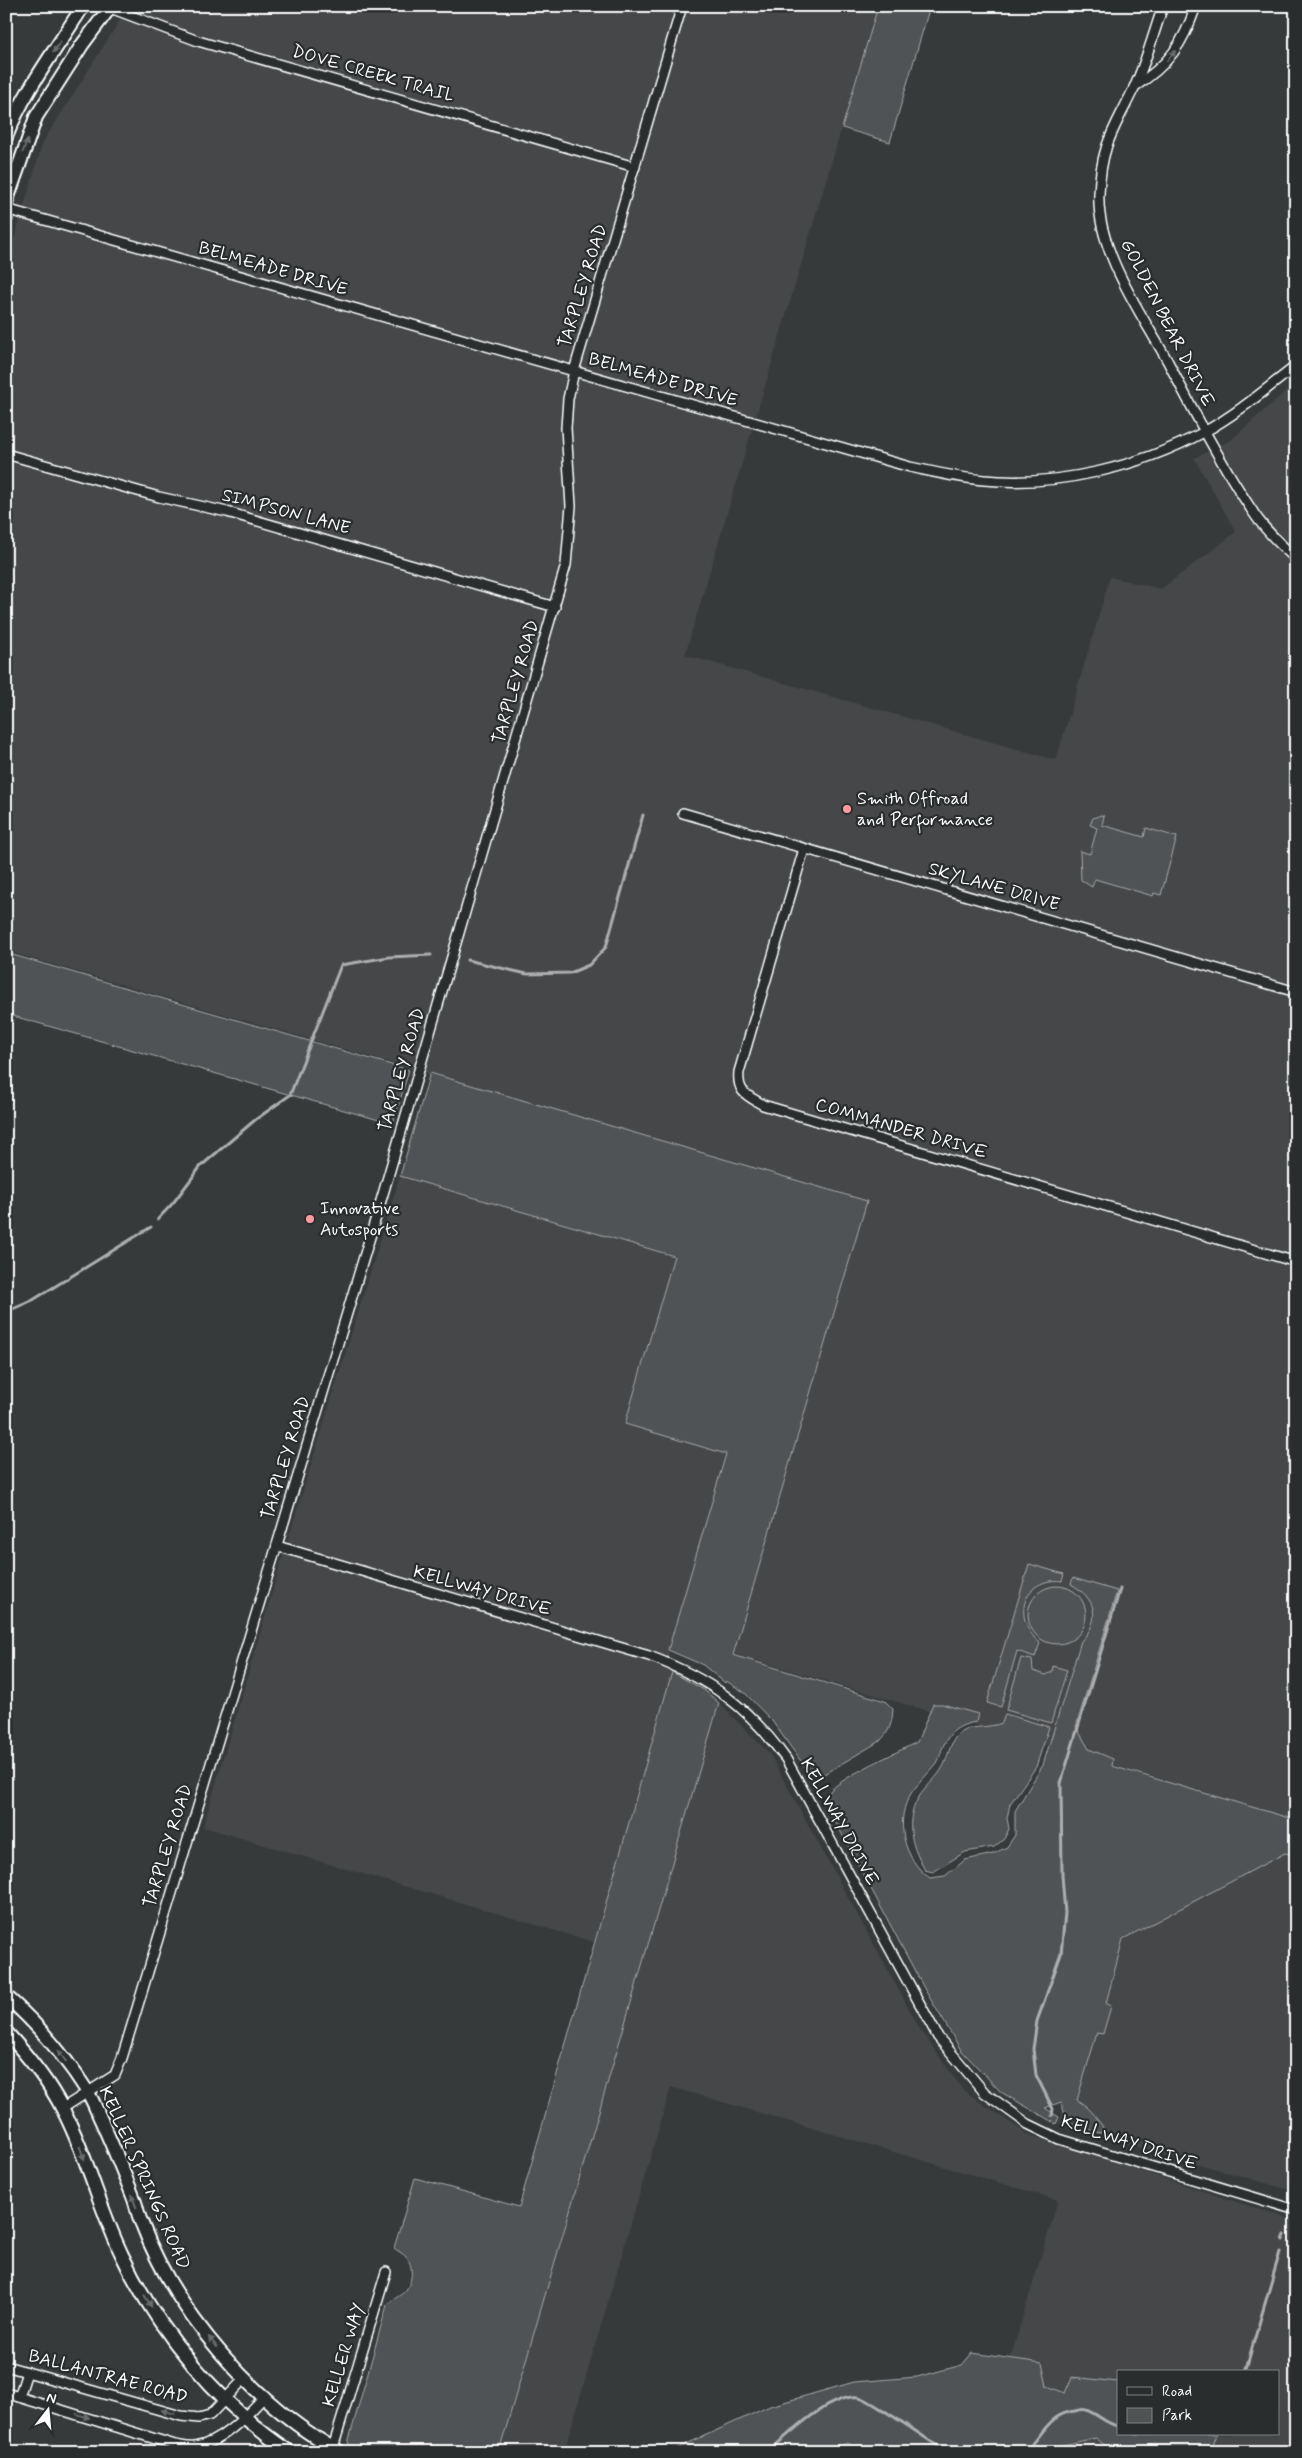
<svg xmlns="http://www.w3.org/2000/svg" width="1302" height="2458" viewBox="0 0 1302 2458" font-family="Mynerve,sans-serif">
<rect width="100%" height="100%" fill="#373a3b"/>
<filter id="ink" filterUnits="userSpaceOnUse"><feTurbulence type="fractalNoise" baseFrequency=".02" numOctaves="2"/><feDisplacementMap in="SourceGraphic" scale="10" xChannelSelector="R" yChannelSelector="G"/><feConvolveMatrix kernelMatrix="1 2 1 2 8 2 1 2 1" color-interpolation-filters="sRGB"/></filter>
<g filter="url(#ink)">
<g fill="#444748" fill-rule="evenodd">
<path d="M129,6H878L685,655L1056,760L1110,577L1161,589L1236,532L1194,458L1231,440L1296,382V2192L1059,2124L1160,1779L734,1654L866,1201L6,951V266L43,142Z"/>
<path d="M400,1176L674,1256L625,1424L726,1454L668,1650L672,1677L594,1942L203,1827L281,1562Z"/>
<path d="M719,1703L769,1753L920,2029L963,2090L1027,2134L1296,2221V2452H982L1058,2200L671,2087L564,2452H499ZM1118,2372H1278V2434H1118Z"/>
</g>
<g fill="#505354" stroke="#a8a9aa">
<path d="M878,6H930L890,142L842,128Z"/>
<path d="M1101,815L1104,816L1102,825L1144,837L1146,828L1177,837L1161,895L1154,893L1153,896L1095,879L1092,887L1081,880L1080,851L1090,854L1097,828L1090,825L1093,818Z"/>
<path d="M6,953L409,1070L393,1124L6,1014Z"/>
<path d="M430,1073L867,1201L733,1655L885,1701L893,1709C892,1723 890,1731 880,1741L824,1774L811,1775L772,1721L744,1692L726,1681L725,1683L703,1665L668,1650L726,1454L625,1424L674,1256L400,1176Z"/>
<path d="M1029,1564L1064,1574L1062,1581C1024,1576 1010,1618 1040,1643L1035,1657L1017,1651L1001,1707L987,1703Z"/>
<path d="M1073,1578L1117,1591L1076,1727L1089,1749L1113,1759L1112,1766L1296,1820V1856L1285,1853L1123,1939L1106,2003L1111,2006L1103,2034L1097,2033L1077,2100C1089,2107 1096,2116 1103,2127L1100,2133L1064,2122L1065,2115L1061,2102L1045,2108L1059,2117L1056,2124L1001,2092L961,2050L925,1990L827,1806C826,1801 826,1796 830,1791C845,1775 896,1753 917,1742L933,1704H942L978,1714L976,1722C959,1725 949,1731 942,1749C940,1754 940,1758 937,1763C929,1773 919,1782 912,1792C893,1819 904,1861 930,1878L945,1876L965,1860L993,1854L1007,1847L1015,1835V1811L1043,1765L1081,1641C1102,1620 1096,1598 1071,1584Z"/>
<circle cx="1057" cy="1615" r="29"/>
<path d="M1021,1658L1032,1660L1033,1671L1046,1675L1052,1672L1053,1666L1067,1670L1051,1723L1006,1710Z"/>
<path d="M672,1672L704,1690L719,1703L499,2452H358L348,2443L387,2305C392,2299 397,2298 403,2293C412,2285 415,2267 406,2257C403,2253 397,2251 394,2248L415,2178L519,2207Z"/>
<path d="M1005,1714L1049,1727L1036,1767L1010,1804L1007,1818L1009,1829L1004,1839L994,1847L965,1852L933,1872L925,1870C909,1843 903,1814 925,1789C932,1781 939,1775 944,1765C949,1754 951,1735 965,1730C972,1726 990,1728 1002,1723Z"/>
<path d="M972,2353L1042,2363L1047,2386L1065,2393L1072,2377L1118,2382V2434H1217L1211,2452H1113L1096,2438L1048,2448L1043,2452H861L848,2443L823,2452H669L770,2406L854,2382L917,2377L962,2365Z"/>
</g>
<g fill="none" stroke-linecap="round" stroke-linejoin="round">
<g stroke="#adaeaf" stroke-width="3">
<path d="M467,960L527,974L570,973L589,965L606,947L643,815"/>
<path d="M158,1219L173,1203L201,1166L255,1120L290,1095L341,965L389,957L431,955"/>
<path d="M6,1312L33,1300L151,1227"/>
<path d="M1052,2116L1053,2109L1036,2075L1033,2049L1037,2021L1061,1954L1065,1913L1062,1875L1061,1783L1120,1589"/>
<path d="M1283,2240L1285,2235"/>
<path d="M1245,2372L1280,2252"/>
<path d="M768,2452C789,2434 829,2394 859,2397C867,2397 934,2444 947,2452"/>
<path d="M1025,2452C1042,2437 1049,2413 1075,2411C1078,2410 1083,2409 1086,2410C1098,2414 1106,2424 1118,2426"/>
</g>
<g stroke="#fff" stroke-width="12">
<g id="minor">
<path d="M105,6L198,41L635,167"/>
<path d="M1163,6C1154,32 1145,65 1134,88C1114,130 1101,144 1099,194C1096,249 1141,313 1167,360C1194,412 1222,466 1255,515C1266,531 1281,545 1296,559"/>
<path d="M1134,87C1169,65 1183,44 1196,6"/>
<path d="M6,209L910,467C934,472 959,478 984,480C1058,487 1139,467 1204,432C1237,414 1266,389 1296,366"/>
<path d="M6,454L159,497L227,512L555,607"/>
<path d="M683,813L1296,992"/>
<path d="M804,849L739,1072C737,1093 747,1095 763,1105L1296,1262"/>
<path d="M277,1546L649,1656C710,1679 748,1706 786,1759L938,2037L985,2093L1028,2124L1059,2139L1296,2210"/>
<path d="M63,2108L115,2075L122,2058L383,1194L566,565L571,506L566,428L568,399L574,371L682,6"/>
<path d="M6,2366L181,2416L199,2418L210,2415L245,2378"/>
<path d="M6,2393L175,2445C182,2446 189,2448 195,2447C222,2443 247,2415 265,2396"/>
<path d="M19,2397L27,2372"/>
<path d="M333,2448L386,2272"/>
</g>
</g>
<g stroke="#fff" stroke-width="16">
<g id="secondary">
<path d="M6,137C25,89 56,50 83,6"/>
<path d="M6,218L8,197L36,117L82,45L111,6"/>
<path d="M6,1996C37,2024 65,2056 87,2091C93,2100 97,2112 102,2122C113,2147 124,2173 134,2199C137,2207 138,2216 142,2224C176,2314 256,2406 340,2452"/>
<path d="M6,2032C27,2055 48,2080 62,2108C87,2155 99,2207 122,2255C158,2332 219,2405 290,2452"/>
</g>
</g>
<use href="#minor" stroke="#2a2d2e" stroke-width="9"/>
<use href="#secondary" stroke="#2a2d2e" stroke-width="12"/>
</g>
<defs><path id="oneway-solid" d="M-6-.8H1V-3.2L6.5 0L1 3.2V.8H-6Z" transform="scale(1.25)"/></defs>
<g fill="#6a6c6d">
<use href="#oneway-solid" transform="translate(57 47) rotate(125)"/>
<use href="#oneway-solid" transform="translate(1171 56) rotate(-50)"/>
<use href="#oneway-solid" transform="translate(25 146) rotate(-69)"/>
<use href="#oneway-solid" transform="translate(62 2056) rotate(-126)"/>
<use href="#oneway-solid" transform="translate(82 2153) rotate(70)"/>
<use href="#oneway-solid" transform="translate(134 2201) rotate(-109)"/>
<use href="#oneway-solid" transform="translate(148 2301) rotate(58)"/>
<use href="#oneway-solid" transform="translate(213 2342) rotate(-130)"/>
<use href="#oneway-solid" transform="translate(168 2412) rotate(-164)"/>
<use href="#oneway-solid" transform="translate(83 2416) rotate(17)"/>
</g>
</g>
<g fill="#ff9aa2" stroke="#2a2d2e" stroke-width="2">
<circle cx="847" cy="809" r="5"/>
<circle cx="310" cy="1219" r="5"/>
</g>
<g text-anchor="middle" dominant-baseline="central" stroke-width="4.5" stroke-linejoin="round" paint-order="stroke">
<g font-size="18" fill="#fff" stroke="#2a2d2e">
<text transform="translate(373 74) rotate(16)">DOVE CREEK TRAIL</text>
<text transform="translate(273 269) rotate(16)">BELMEADE DRIVE</text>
<text transform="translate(583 286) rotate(-73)">TARPLEY ROAD</text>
<text transform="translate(1167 323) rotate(63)">GOLDEN BEAR DRIVE</text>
<text transform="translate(663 380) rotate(16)">BELMEADE DRIVE</text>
<text transform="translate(286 512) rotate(15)">SIMPSON LANE</text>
<text transform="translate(516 682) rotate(-74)">TARPLEY ROAD</text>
<text transform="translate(994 887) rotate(16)">SKYLANE DRIVE</text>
<text transform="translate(402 1070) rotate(-74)">TARPLEY ROAD</text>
<text transform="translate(901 1129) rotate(16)">COMMANDER DRIVE</text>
<text transform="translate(286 1458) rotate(-73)">TARPLEY ROAD</text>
<text transform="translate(482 1591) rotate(16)">KELLWAY DRIVE</text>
<text transform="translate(839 1822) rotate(61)">KELLWAY DRIVE</text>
<text transform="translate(168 1846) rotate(-73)">TARPLEY ROAD</text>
<text transform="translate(1129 2143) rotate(18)">KELLWAY DRIVE</text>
<text transform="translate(144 2178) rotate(66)">KELLER SPRINGS ROAD</text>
<text transform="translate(344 2355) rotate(-73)">KELLER WAY</text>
<text transform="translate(108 2377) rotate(15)">BALLANTRAE ROAD</text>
</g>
<g font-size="18" fill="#fff" stroke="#2a2d2e" text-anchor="start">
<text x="857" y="799">Smith Offroad<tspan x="857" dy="21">and Performance</tspan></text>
<text x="320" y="1209">Innovative<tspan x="320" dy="21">Autosports</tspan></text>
</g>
</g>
<rect width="1302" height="2458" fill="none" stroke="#2a2d2e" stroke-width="25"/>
<rect x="12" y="12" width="1277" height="2433" fill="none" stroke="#fff" stroke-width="2" filter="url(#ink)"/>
<rect x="1117" y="2370" width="162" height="65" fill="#2a2d2e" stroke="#7f8182"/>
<rect x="1127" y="2387" width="25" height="8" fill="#2a2d2e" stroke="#7f8182"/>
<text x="1162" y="2396" font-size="15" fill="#ffffff">Road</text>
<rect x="1127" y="2408" width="25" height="15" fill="#505354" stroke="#7f8182"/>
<text x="1162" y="2420" font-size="15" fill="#ffffff">Park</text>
<g transform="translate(48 2410) rotate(16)" stroke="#2a2d2e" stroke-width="4" paint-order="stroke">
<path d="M0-4L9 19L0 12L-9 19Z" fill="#ffffff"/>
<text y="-8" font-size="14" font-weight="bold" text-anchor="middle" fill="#ffffff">N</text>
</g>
</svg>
